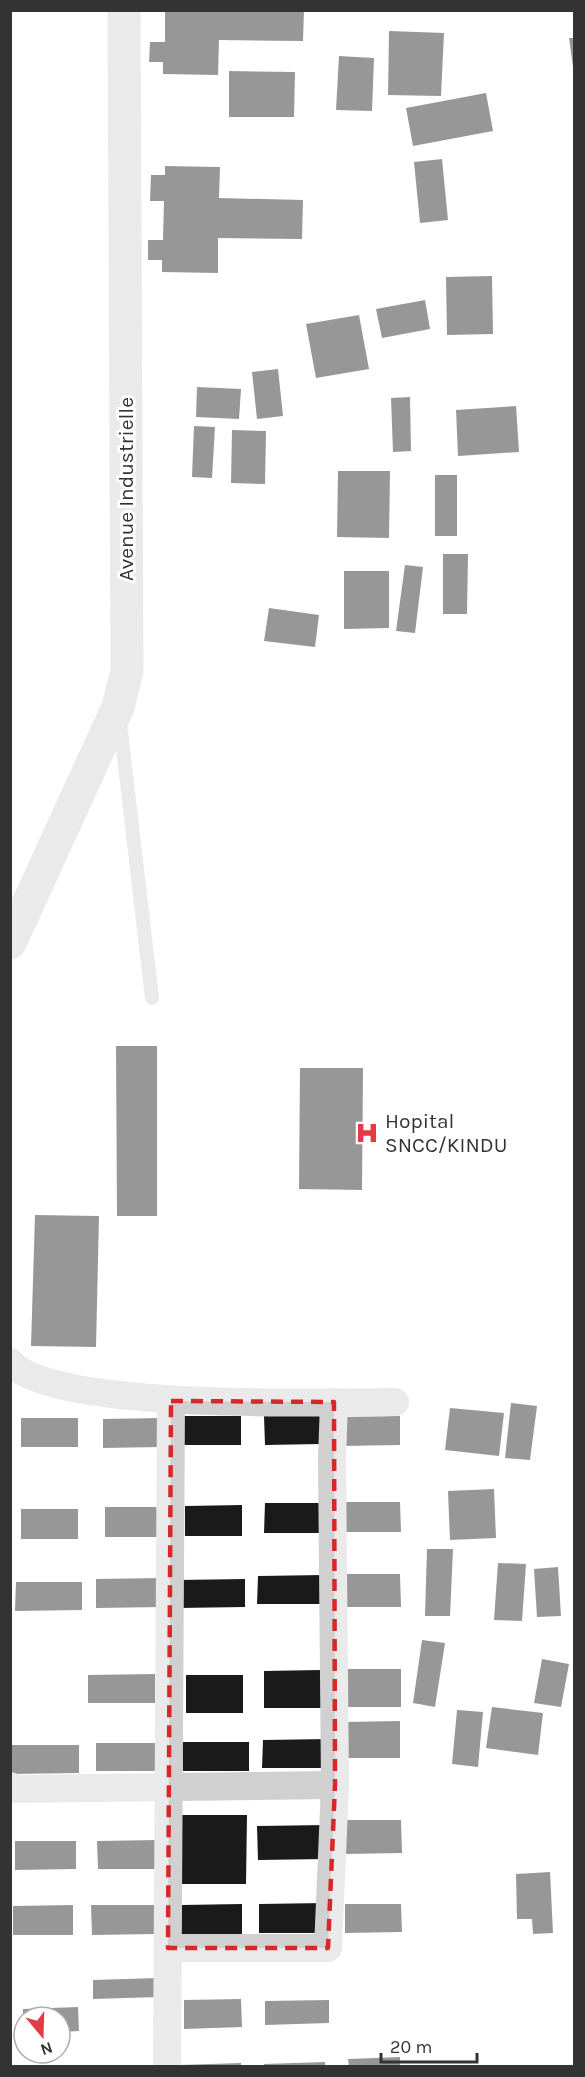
<svg xmlns="http://www.w3.org/2000/svg" width="585" height="2077" viewBox="0 0 585 2077" font-family="Karla,sans-serif">
<rect width="100%" height="100%" fill="#fff"/>
<g fill="#1a1a1a">
<path d="M165,10H304L303,41L219,40L218,75L163,74V62H149L150,42H165Z"/>
<path d="M389,31L444,33L441,96L388,95Z"/>
<path d="M569,38H574V67H573Z"/>
<path d="M339,56L374,58L372,111L336,110Z"/>
<path d="M229,71L295,72L294,117H229Z"/>
<path d="M486,93L493,131L413,146L406,108Z"/>
<path d="M442,159L448,220L420,223L414,162Z"/>
<path d="M165,166L220,167L219,198L303,200L302,239L218,238V273L162,272V260H148V240H163L164,201H150L151,175H165Z"/>
<path d="M492,276L493,334L447,335L446,277Z"/>
<path d="M425,300L430,329L382,338L376,309Z"/>
<path d="M359,315L369,369L316,378L306,324Z"/>
<path d="M278,369L283,416L257,419L252,372Z"/>
<path d="M197,387L241,389L239,419L196,417Z"/>
<path d="M410,397L411,451L393,452L391,398Z"/>
<path d="M516,406L519,452L458,456L456,410Z"/>
<path d="M194,426L215,427L212,478L192,477Z"/>
<path d="M232,430L266,431L265,484L231,483Z"/>
<path d="M338,471H390L389,538L337,537Z"/>
<rect x="435" y="475" width="22" height="61"/>
<path d="M443,554H468L467,614H443Z"/>
<path d="M405,565L423,567L415,633L396,631Z"/>
<path d="M344,571H389V628L344,629Z"/>
<path d="M269,608L319,615L315,647L264,641Z"/>
<path d="M116,1046H157V1216H117Z"/>
<path d="M300,1068H363L362,1190L299,1189Z"/>
<path d="M35,1215L99,1216L96,1347L31,1346Z"/>
<path d="M511,1403L537,1406L530,1460L505,1458Z"/>
<path d="M450,1408L504,1413L499,1456L445,1450Z"/>
<path d="M321,1415L322,1444L265,1445L264,1416Z"/>
<rect x="184" y="1416" width="57" height="29"/>
<path d="M400,1416V1445L343,1446V1417Z"/>
<rect x="21" y="1418" width="57" height="29"/>
<path d="M160,1418V1447L103,1448V1419Z"/>
<path d="M494,1489L496,1538L450,1540L448,1491Z"/>
<path d="M343,1502H400L401,1532H343Z"/>
<path d="M265,1503H322L321,1533H264Z"/>
<path d="M242,1505V1536H185V1506Z"/>
<rect x="105" y="1507" width="57" height="30"/>
<rect x="21" y="1509" width="57" height="30"/>
<path d="M427,1549H453L450,1616H425Z"/>
<path d="M498,1563L526,1564L522,1621L494,1620Z"/>
<path d="M558,1567L561,1616L537,1617L534,1569Z"/>
<path d="M343,1574H400L401,1607H344Z"/>
<path d="M324,1575V1604H257L258,1576Z"/>
<path d="M163,1578V1607L96,1608V1579Z"/>
<path d="M245,1579V1607L178,1608V1580Z"/>
<path d="M16,1582H82V1610L15,1611Z"/>
<path d="M422,1640L445,1643L435,1707L413,1703Z"/>
<path d="M542,1659L569,1664L561,1707L534,1703Z"/>
<rect x="344" y="1669" width="57" height="38"/>
<path d="M321,1670V1708H264V1671Z"/>
<path d="M155,1674V1703H88V1675Z"/>
<rect x="186" y="1675" width="57" height="38"/>
<path d="M492,1707L543,1713L538,1755L486,1748Z"/>
<path d="M457,1710L483,1712L478,1767L452,1764Z"/>
<path d="M400,1721V1758H343V1722Z"/>
<path d="M329,1739V1768H262L263,1740Z"/>
<path d="M182,1742H249V1771H183Z"/>
<rect x="96" y="1743" width="67" height="28"/>
<path d="M12,1745H79V1773L12,1774Z"/>
<path d="M182,1815H247L246,1884H182Z"/>
<path d="M344,1820H401L402,1853L345,1854Z"/>
<path d="M326,1825V1859L258,1860L257,1826Z"/>
<path d="M158,1840V1869H98L97,1841Z"/>
<path d="M15,1841H76V1869L15,1870Z"/>
<path d="M550,1872L553,1933L533,1934L532,1919H517L516,1874Z"/>
<path d="M325,1903V1933H259V1904Z"/>
<path d="M242,1904V1934H181L182,1905Z"/>
<path d="M345,1904H401L402,1932L345,1933Z"/>
<path d="M73,1905V1935H13V1906Z"/>
<path d="M91,1905H155L156,1934L92,1935Z"/>
<path d="M158,1978L159,1997L93,1999V1980Z"/>
<path d="M241,1999L242,2027L184,2029V2000Z"/>
<path d="M329,2000V2023L265,2025V2001Z"/>
<path d="M78,2007L79,2031L60,2032V2017H23V2009Z"/>
<path d="M400,2057V2066H349L348,2059Z"/>
<path d="M325,2062V2066H264V2064Z"/>
<path d="M241,2063V2066H179V2065Z"/>
</g>
<g fill="none" stroke-linecap="round" stroke-linejoin="round">
<path stroke="#d0d0d0" stroke-width="14" d="M120,723L152,998"/>
<g stroke="#d0d0d0" stroke-width="28">
<path d="M10,1362C51,1411 325,1402 395,1402"/>
<path d="M10,1786L13,1789L335,1785"/>
<path d="M168,1948H328L335,1785L332,1458L334,1402"/>
<path d="M167,2066L171,1401"/>
</g>
<path stroke="#d0d0d0" stroke-width="33" d="M10,943L118,707L127,671L124,10"/>
</g>
<path d="M0 0H585V2077H0ZM171,1401L334,1402L335,1785L328,1948H168Z" fill="#fff" fill-opacity=".55" fill-rule="evenodd"/>
<path fill="none" stroke="#d62828" stroke-width="4.5" stroke-dasharray="12 8" stroke-linejoin="round" d="M171,1401L334,1402L335,1785L328,1948H168Z"/>
<defs>
<g id="hospital-bare" transform="scale(1.8)"><path d="M-5-5h3v3.5h4V-5h3V5h-3V1.5h-4V5h-3Z" fill="#e63946" stroke="#fff" stroke-width="2.5" paint-order="stroke"/></g>
</defs>
<g fill-rule="evenodd">
<use href="#hospital-bare" x="367" y="1133"/>
</g>
<g text-anchor="middle" dominant-baseline="central" stroke-width="6" stroke-linejoin="round" paint-order="stroke">
<g font-size="21" fill="#333" stroke="#fff">
<text transform="translate(126 489) rotate(-90)">Avenue Industrielle</text>
</g>
<g font-size="21" fill="#333" stroke="#fff" text-anchor="start">
<text x="385" y="1121">Hopital<tspan x="385" dy="24">SNCC/KINDU</tspan></text>
</g>
</g>
<rect width="585" height="2077" fill="none" stroke="#333333" stroke-width="24"/>
<g transform="translate(42 2035) rotate(161)"><circle r="28" fill="#ffffff" stroke="#adadad" stroke-width="1.5"/>
<path d="M0-4.5L10 22L0 15L-10 22Z" fill="#e63946"/>
<text y="-9" font-size="16" font-weight="bold" text-anchor="middle" fill="#333333">N</text>
</g>
<path d="M381 2053v9h96v-9" fill="none" stroke="#333333" stroke-width="3"/>
<text x="390" y="2053" font-size="18" fill="#333333" stroke="#ffffff" stroke-width="4.5" paint-order="stroke">20 m</text>
</svg>
